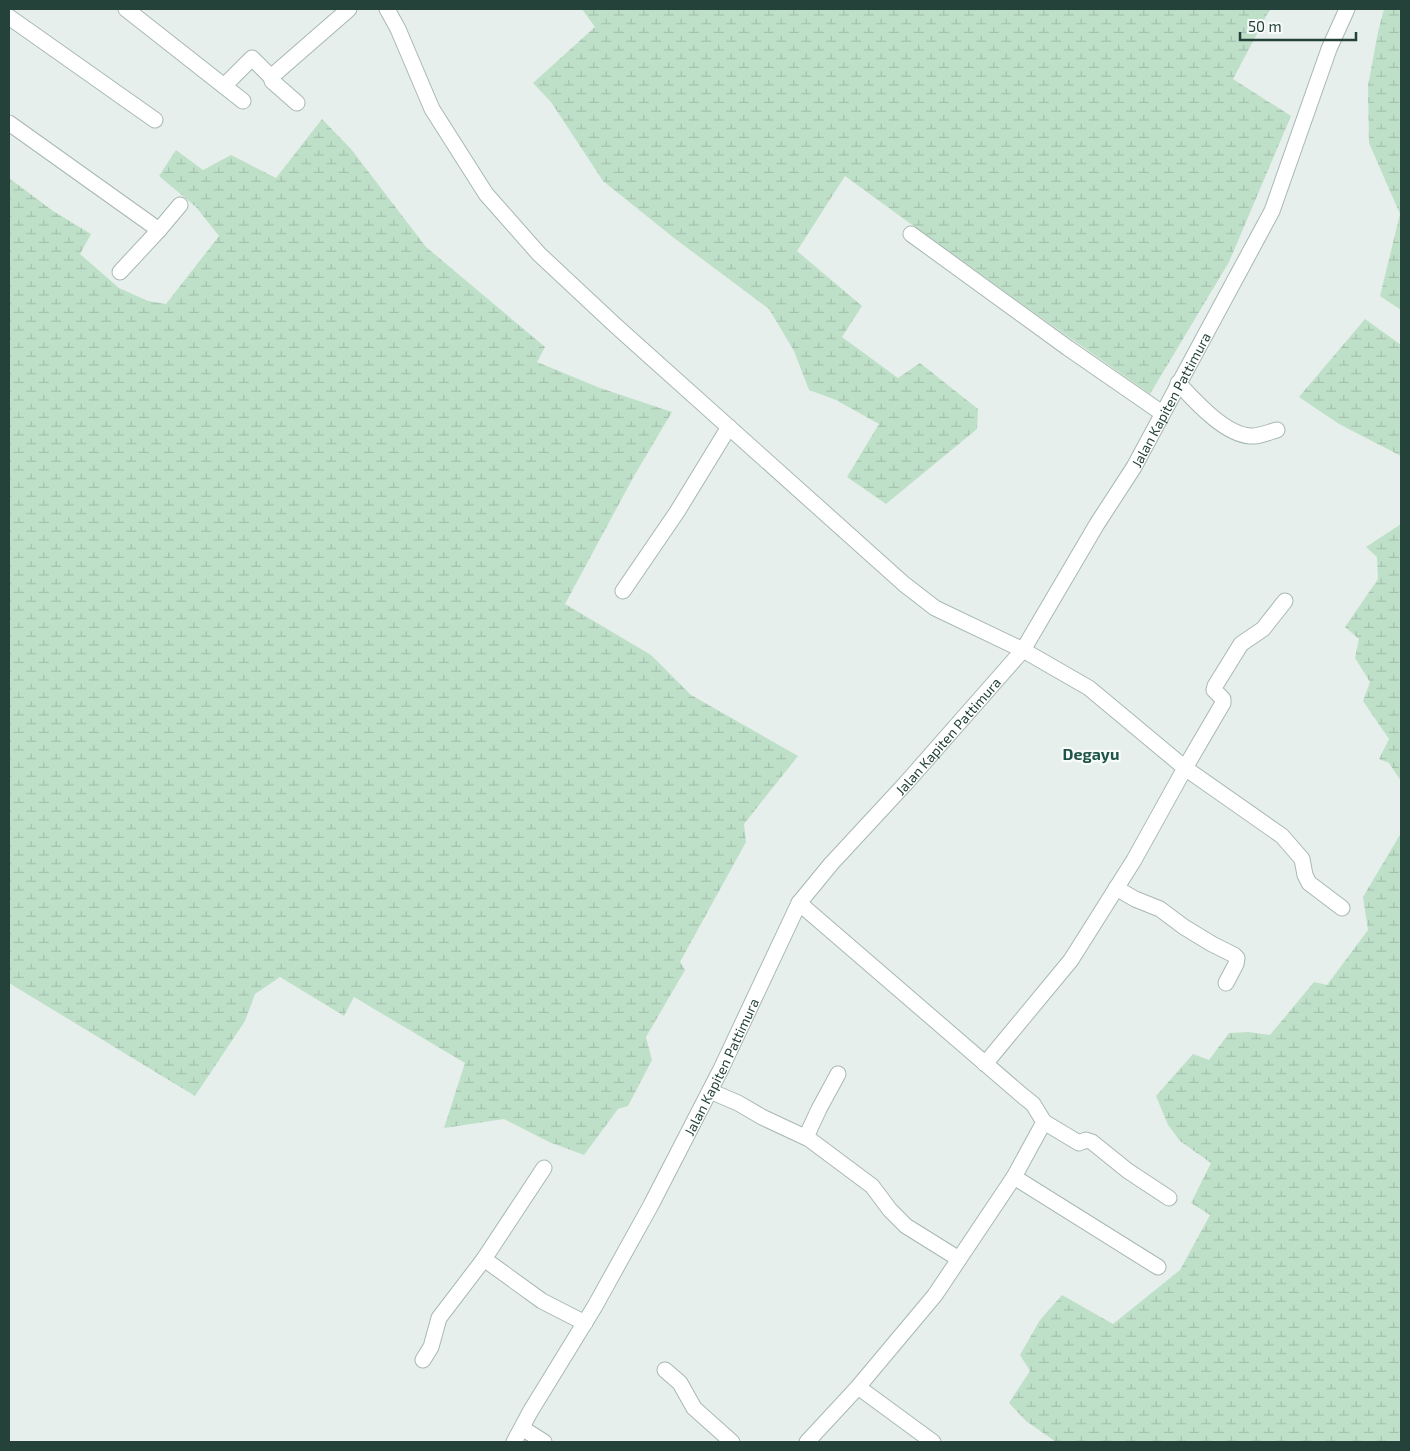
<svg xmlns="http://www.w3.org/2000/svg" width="1410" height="1451" viewBox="0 0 1410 1451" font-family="'Exo 2',sans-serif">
<defs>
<pattern id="wetland-marsh" width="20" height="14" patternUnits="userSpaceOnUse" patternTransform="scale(1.25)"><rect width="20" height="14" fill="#bfe0c8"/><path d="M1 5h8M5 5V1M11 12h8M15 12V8" fill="none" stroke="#a4c1ad"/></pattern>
</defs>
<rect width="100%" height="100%" fill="#e6efeb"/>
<g fill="url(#wetland-marsh)">
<path d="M582,9H1270L1233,79L1291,116L1229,262L1150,394L996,286L845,176L797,251L862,306L842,337L898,378L920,363L978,409L977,429L886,504L847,477L879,424L836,400L809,390L794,351L769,309L674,238L603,181L551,102L533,83L595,27Z"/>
<path d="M1384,9H1401V310L1380,296L1400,214L1369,143L1368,86L1378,32Z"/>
<path d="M322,119L351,149L426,247L545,347L537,362L600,388L672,412L634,476L565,604L651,655L691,695L798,756L744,824L746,842L680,962L685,970L646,1037L652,1060L628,1106L618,1109L584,1155L549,1142L504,1119L444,1128L465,1063L354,997L344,1016L280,977L255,994L245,1021L195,1096L9,983V178L53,211L91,234L80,254L119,288L148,301L166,304L219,236L196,207L159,176L176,150L203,170L231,155L276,178Z"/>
<path d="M1365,319L1401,345V456L1339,424L1299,397Z"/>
<path d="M1401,524V781L1389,763L1379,759L1389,739L1363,701L1370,682L1355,658L1359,639L1345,627L1378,579L1377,557L1366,547Z"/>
<path d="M1401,833V1442H1056L1026,1421L1009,1403L1030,1371L1020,1355L1040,1320L1062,1295L1113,1324L1180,1270L1210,1215L1191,1203L1211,1163L1180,1141L1168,1125L1156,1096L1193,1054L1209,1060L1229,1033L1248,1032L1270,1035L1314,982L1327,985L1368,930L1363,897Z"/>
</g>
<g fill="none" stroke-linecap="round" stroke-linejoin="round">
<g stroke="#a8b8b2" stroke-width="17">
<g id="minor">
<path d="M126,9L243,101"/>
<path d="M387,9L398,29L432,109L486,194L539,254L616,326L904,584L935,608L1023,650L1089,688L1185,768L1134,860L1071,960L985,1064"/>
<path d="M9,17L155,120"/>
<path d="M224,86L252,58L271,77"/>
<path d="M297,103L272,81L271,77L349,9"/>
<path d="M9,123L159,230"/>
<path d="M911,234L1068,348L1162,413"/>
<path d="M120,272L159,230L180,205"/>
<path d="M1178,383C1195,401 1224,434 1250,436C1258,437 1269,432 1277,430"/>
<path d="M623,591L677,512L729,427"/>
<path d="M1285,601L1263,629L1241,644L1215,686L1214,690L1223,699V703L1185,768L1282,836L1302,859L1305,875L1309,883L1342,908"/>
<path d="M1116,888L1135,899L1160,909L1184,927L1212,944L1234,955L1237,958L1236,964L1226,983"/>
<path d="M799,903L1024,1097L1033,1104L1044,1122L1014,1177L935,1295L858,1387L807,1442"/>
<path d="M710,1091L738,1103L762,1117L809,1139L872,1186L890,1210L906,1226L959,1259"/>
<path d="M1044,1122L1079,1143L1086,1140L1092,1142L1128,1171L1169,1198"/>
<path d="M806,1137L819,1109L838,1074"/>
<path d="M1014,1177L1158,1267"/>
<path d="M484,1259L542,1301L585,1323"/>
<path d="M423,1360L431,1347L439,1318L484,1259L544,1168"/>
<path d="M665,1370L680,1383L694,1408L732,1442"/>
<path d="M858,1387L933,1442"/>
<path d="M522,1428L544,1442"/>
<path id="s1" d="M514,1442L530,1412L595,1306L651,1205L721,1069L799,903L831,864L906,783L1023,650L1097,524L1134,467L1272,211L1329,49L1347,9"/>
</g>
</g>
<use href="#minor" stroke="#fff" stroke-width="15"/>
</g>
<g text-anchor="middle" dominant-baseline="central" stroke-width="4.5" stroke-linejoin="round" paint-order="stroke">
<g font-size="14" fill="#24423a" stroke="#f7fbf9">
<text stroke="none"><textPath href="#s1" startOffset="1239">Jalan Kapiten Pattimura</textPath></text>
<text stroke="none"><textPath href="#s1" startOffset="834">Jalan Kapiten Pattimura</textPath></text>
<text stroke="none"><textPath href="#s1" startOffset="429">Jalan Kapiten Pattimura</textPath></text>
</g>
<g font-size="16" font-weight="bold" fill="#1f5548" stroke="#f7fbf9">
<text x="1091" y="753">Degayu</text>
</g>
</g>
<rect width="1410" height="1451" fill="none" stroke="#24423a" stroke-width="20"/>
<path d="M1240 32v8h116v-8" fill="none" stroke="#24423a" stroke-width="2.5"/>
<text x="1248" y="32" font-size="15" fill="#24423a" stroke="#f7fbf9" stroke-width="4" paint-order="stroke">50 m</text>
</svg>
